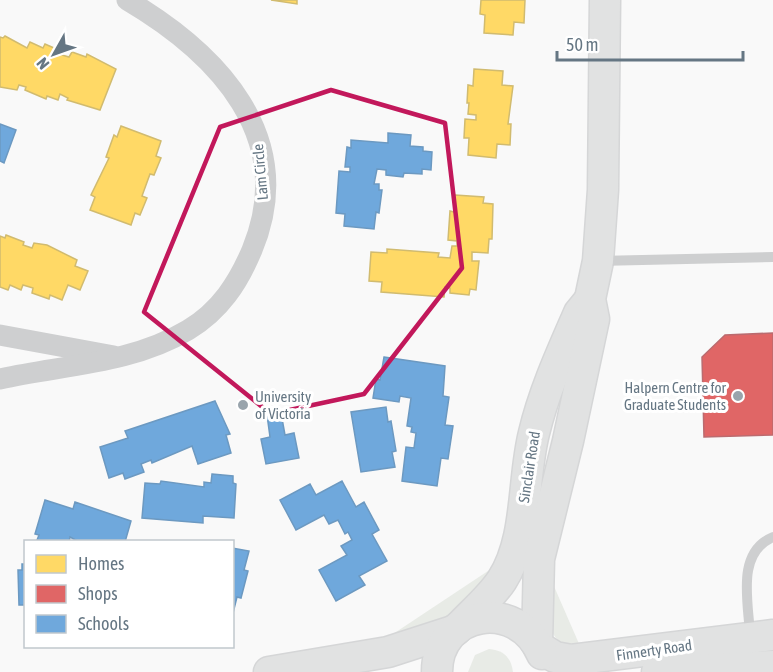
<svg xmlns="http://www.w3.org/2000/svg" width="773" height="672" viewBox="0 0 773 672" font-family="'Asap Condensed',sans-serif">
<rect width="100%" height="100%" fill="#f9f9f9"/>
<g fill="#e8ebe6">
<path d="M491,569L486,584L444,620L390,636Z"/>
<path d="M553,584L580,646L573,650C540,634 551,616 553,584Z"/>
<path d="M489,649C503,650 511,657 513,672H468L475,655Z"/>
</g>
<g fill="#ffd966" stroke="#d1bb6f" stroke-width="1.5">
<path d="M271,0H297V4Z"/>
<path d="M481,0H525L524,23L514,22L513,35L484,33L485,15L480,14Z"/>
<path d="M5,36L27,48L30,42L43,48L45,44L63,52L62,55L69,57L72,52L86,57L87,54L116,69L100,110L67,100L68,98L60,94L58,100L47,96L46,99L25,90L26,87L19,85L17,90L0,87V37L3,38Z"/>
<path d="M474,69L503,71L502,85L513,86L508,124H511L510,145L497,144L496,158L468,155L469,138H464L465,119L476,120V115L468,114L469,103H467L468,85L473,86Z"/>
<path d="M121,126L161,141L156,156L161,158L154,175L150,174L142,196L147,198L140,215L135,213L131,225L90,210L95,197L91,195L109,158L106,157L114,135L117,137Z"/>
<path d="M455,195L484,197L483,203L493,204L492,239H489L488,253L472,252V261H479L476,290L470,289L469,295L450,293V288L445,287L444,297L381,292L382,282L369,281L371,252L387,253V249L439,253L438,257L450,258L452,246H457V241L448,240L450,211L454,212Z"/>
<path d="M6,235L24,242L23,245L32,248L34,243L47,245L77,260L75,266L88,271L80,290L68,285L62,300L50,295L49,299L32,293L33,288L23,285L21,290L10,285L8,290L0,287V236L5,238Z"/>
</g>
<path fill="#e06666" stroke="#bb6b6f" stroke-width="1.5" d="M773,333V435L704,437L702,357L725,335Z"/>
<g fill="#6fa8dc" stroke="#6c99c1" stroke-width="1.5">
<path d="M0,124L16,130L4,163L0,161Z"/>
<path d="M388,133L411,135L410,146L423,147V151L432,152L431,170L422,169V174L404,173L403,177L386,175V170L377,169L374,184H379V190H382L379,213L376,212L374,229L344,226L345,214L336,213L339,171L350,172V167H345L347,147L351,148V140L388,143Z"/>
<path d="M384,357L445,366L443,396L449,397L445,425L453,426L448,459L441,458L437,486L402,481L406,447L414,448L416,433L411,432L412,427L407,426L411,398L400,396L399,402L373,398L376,379L380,380Z"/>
<path d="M215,401L230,434L226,435L231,453L198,464L192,446L152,463L151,460L141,464L144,472L125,479L123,473L109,478L100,447L128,438L125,431Z"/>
<path d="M386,407L388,422L391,421L396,451L392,452L395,467L361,472L351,412Z"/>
<path d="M281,413L285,435L294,433L299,458L266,464L261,439L270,437L267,415Z"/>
<path d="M212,474L233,476V483L236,484L234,518L203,516V523L142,518L145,483L160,484L161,481L204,487V482L211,483Z"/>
<path d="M342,481L356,507L364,502L379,530L372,534L387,561L359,576L365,585L336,601L319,570L347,555L341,546L352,540L348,532L345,534L338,520L329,524L324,515L296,530L280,500L310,484L316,495Z"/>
<path d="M45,500L73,509L75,502L131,521L125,542H79L70,537L69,542L37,540L39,535L35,534Z"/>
<path d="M232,548L249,551L244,570L248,571L241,598L237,597L233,613Z"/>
<path d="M22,564H26V605H19L18,570H22Z"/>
</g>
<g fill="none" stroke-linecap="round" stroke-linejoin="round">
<g stroke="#d5d6d7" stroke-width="33">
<g id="secondary">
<path d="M459,627C473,612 491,597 502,580C529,538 522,480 534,433C544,391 562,352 579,313L588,302"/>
<path d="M537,644L539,559L568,441L594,319L590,299L598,261L603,190L605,0"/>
<path d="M539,647L555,657L571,660L773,635"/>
<path d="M269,672L388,652L456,630"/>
<path d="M437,672C437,610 518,597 542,654"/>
<path d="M657,672L773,666"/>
</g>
</g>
<g stroke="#cecfd0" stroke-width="10">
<path d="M598,261L773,257"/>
<path d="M750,636C749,604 735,553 773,537"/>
</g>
<g stroke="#cecfd0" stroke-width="21">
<path d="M0,335L114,356"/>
<path d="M0,379C63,365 131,364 188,330C220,311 238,283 252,250C299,137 217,53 127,0"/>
</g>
<use href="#secondary" stroke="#e1e2e2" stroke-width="30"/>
</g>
<path fill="none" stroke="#c2185b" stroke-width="4.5" stroke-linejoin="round" d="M331,90L445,123L462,268L364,394L271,414L144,312L220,127Z"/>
<g fill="#99a4ac" stroke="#fff" stroke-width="2">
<circle cx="738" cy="396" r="6"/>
<circle cx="243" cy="405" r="6"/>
</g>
<g text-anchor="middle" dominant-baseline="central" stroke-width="6" stroke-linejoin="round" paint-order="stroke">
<g font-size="15" fill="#657683" stroke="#fff">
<text transform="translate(260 172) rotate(-95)">Lam Circle</text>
<text transform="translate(529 467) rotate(-81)">Sinclair Road</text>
<text transform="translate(654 650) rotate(-8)">Finnerty Road</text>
</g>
<g font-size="15" fill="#657683" stroke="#fff" text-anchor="end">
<text x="726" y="387">Halpern Centre for<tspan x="726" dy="17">Graduate Students</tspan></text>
<text x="255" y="396" text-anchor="start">University<tspan x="255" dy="17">of Victoria</tspan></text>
</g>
</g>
<rect x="24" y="540" width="210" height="108" fill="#ffffff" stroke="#c1c8cd" stroke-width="1.5"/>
<rect x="36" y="555" width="30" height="18" fill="#ffd966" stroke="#c1c8cd" stroke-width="1.5"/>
<text x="78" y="570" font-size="18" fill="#657683">Homes</text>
<rect x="36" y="585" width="30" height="18" fill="#e06666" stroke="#c1c8cd" stroke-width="1.5"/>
<text x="78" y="600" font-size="18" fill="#657683">Shops</text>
<rect x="36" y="615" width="30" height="18" fill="#6fa8dc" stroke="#c1c8cd" stroke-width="1.5"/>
<text x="78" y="630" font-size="18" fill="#657683">Schools</text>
<g transform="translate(54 54) rotate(230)" stroke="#ffffff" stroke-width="4.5" paint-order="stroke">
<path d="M0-4.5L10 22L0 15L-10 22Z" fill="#657683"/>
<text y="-9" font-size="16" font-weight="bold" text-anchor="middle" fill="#657683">N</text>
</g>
<path d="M557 51v9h186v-9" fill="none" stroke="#657683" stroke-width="3"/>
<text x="566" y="51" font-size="18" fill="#657683" stroke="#ffffff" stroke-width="4.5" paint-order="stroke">50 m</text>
</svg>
